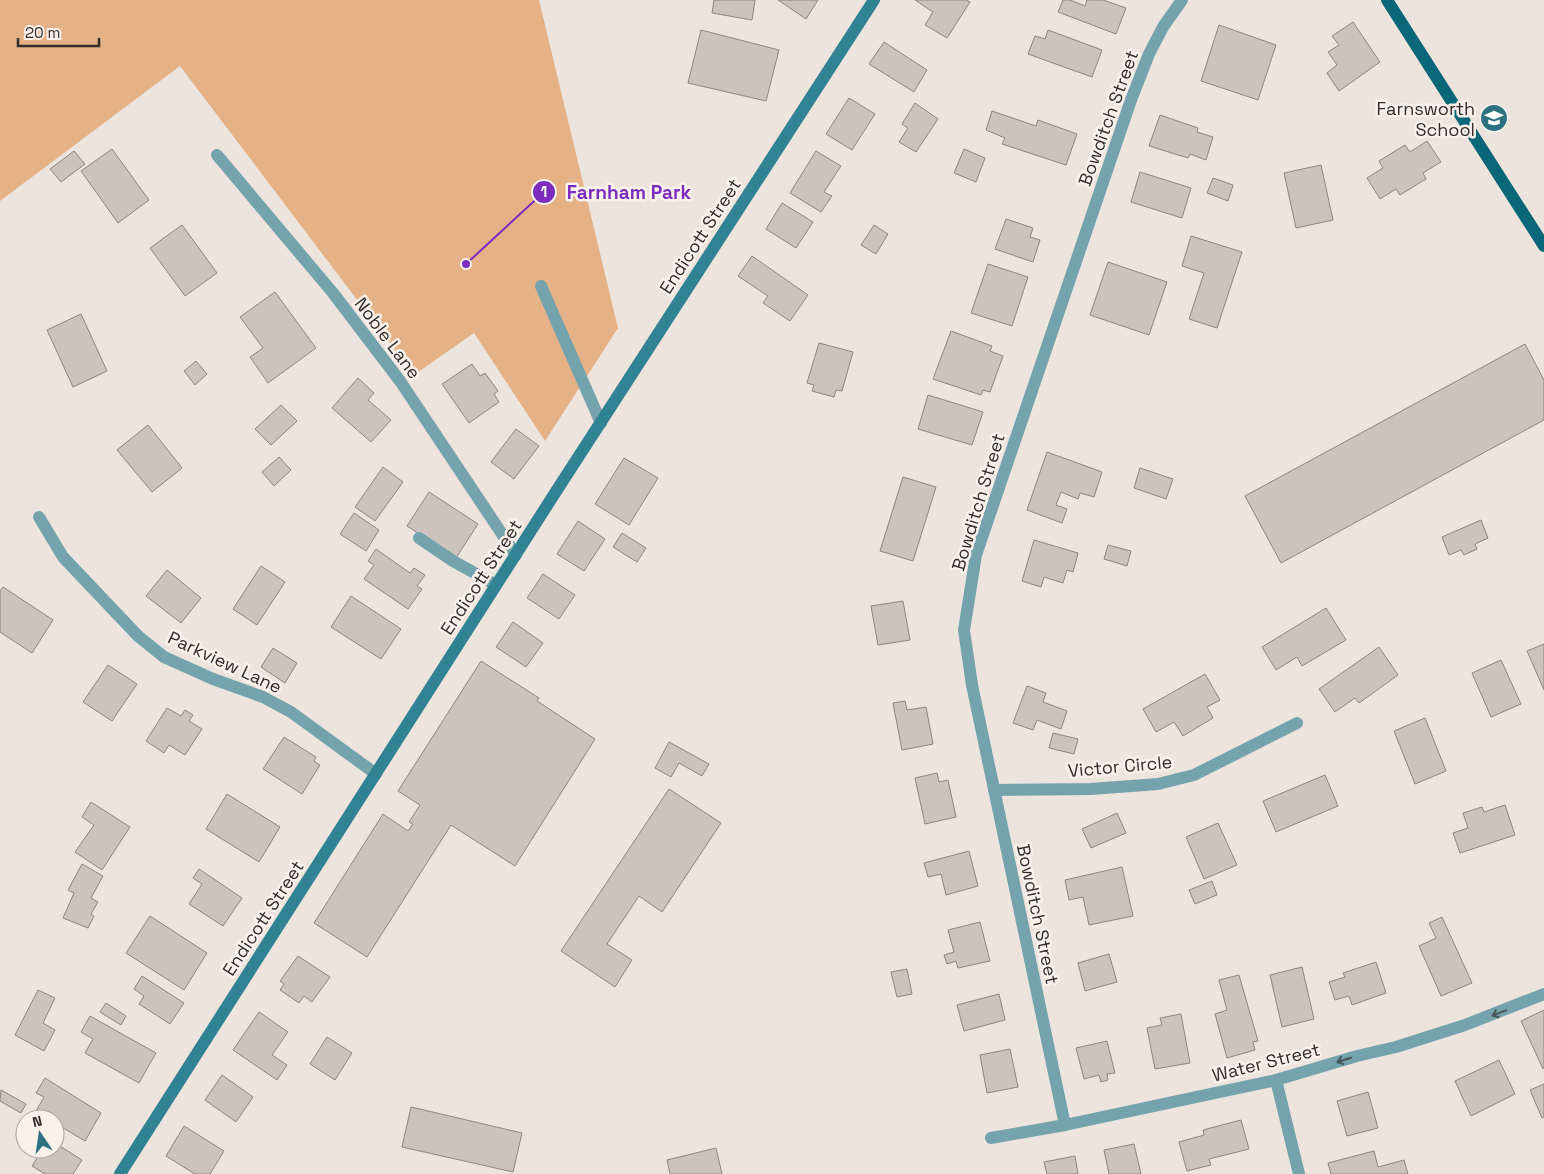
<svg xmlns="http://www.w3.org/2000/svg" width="1544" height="1174" viewBox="0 0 1544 1174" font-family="'Space Grotesk',sans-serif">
<rect width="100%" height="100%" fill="#ece4dd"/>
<path fill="#e5b287" d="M0,0H539L618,328L545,441L474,333L414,375L180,66L0,201Z"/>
<g fill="#cbc3bc" stroke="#8d857f">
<path d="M714,0H755L752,20L712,13Z"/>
<path d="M778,0H818L806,19Z"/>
<path d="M915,0H966L970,2L947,38L925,25L933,12Z"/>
<path d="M1063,0H1070L1085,6L1087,0H1103L1126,8L1116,34L1058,12Z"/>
<path d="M1353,22L1380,62L1339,91L1327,73L1337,65L1328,52L1339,45L1332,36Z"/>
<path d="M1219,25L1276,45L1258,100L1201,81Z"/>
<path d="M701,30L779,50L766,101L688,83Z"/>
<path d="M1048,30L1102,50L1092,77L1028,54L1035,36L1045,39Z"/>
<path d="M884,42L927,70L914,92L869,64Z"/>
<path d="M849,98L875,114L852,150L826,134Z"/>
<path d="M915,103L938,119L916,152L899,142L908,128L902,124Z"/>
<path d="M992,111L1036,126L1038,120L1077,134L1066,165L1002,144L1005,138L986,130Z"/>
<path d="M1160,115L1198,128L1197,132L1213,137L1206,160L1190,154L1188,158L1149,146Z"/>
<path d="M1427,141L1441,162L1423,173L1426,179L1400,195L1396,189L1380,199L1367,178L1383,168L1379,161L1405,145L1410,152Z"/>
<path d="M112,149L149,200L118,223L81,171Z"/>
<path d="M964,149L985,158L976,182L954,173Z"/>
<path d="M74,151L85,164L61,182L50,169Z"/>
<path d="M816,151L841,166L824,192L832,196L821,212L790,193Z"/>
<path d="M1321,165L1333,220L1296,228L1284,173Z"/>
<path d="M1140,172L1191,188L1182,218L1131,202Z"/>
<path d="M1213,178L1233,185L1228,201L1207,193Z"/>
<path d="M782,203L813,222L796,248L766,229Z"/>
<path d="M1006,219L1033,228L1030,237L1040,240L1033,262L995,249Z"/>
<path d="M182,225L217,273L185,296L150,248Z"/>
<path d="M874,225L888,234L876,254L861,245Z"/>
<path d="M1191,236L1242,252L1217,328L1189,319L1204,273L1182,266Z"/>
<path d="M752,256L808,295L790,321L763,303L768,296L738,276Z"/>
<path d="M1108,262L1167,282L1149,335L1090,315Z"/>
<path d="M988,264L1028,277L1012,326L971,313Z"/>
<path d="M275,292L316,348L268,383L250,357L263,348L240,317Z"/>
<path d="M81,314L107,371L73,387L47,330Z"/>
<path d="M951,331L992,346L990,351L1003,356L990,392L983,390L981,395L933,379Z"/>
<path d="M819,343L853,352L842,391L836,390L834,397L812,391L814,385L807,383Z"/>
<path d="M1525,344L1544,380V420L1281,563L1245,496Z"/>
<path d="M196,361L207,374L195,385L184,371Z"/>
<path d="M472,364L480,376L485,373L498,391L494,394L499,402L469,423L442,384Z"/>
<path d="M358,378L374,393L368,400L391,420L371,442L332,408Z"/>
<path d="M928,395L983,412L972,445L918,429Z"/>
<path d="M281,405L297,421L271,445L255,429Z"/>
<path d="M148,425L182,468L152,492L117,450Z"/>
<path d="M516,429L539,446L514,479L491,462Z"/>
<path d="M1047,452L1102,472L1094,497L1080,493L1078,499L1061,492L1056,505L1067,509L1062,523L1027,510Z"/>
<path d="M279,457L291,470L274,486L262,472Z"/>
<path d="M624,458L658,478L629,525L595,504Z"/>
<path d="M383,467L403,482L375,521L355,507Z"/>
<path d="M1140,468L1173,479L1166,499L1134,488Z"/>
<path d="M903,477L936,487L913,561L880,551Z"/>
<path d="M429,492L478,524L456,558L407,526Z"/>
<path d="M354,513L379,530L366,551L340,534Z"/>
<path d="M1481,520L1488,538L1475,544L1477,549L1464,555L1461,550L1449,555L1442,537Z"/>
<path d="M578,521L605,539L584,571L557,554Z"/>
<path d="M622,533L646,548L637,562L613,547Z"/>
<path d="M1034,540L1078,553L1073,572L1067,570L1063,583L1044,577L1041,587L1022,581Z"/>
<path d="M1108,545L1131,551L1127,566L1104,559Z"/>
<path d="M376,549L410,573L414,568L425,575L417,586L422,589L408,609L364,579L374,565L368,561Z"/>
<path d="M261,566L285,582L257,625L233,609Z"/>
<path d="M167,570L201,598L181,623L146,596Z"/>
<path d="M543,574L575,595L559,619L527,598Z"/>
<path d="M3,587L53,620L32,653L0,632V591Z"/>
<path d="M351,596L401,629L381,659L331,627Z"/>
<path d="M903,601L910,640L878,645L871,606Z"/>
<path d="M1326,608L1346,640L1302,666L1297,657L1276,670L1262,647Z"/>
<path d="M513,622L543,643L526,667L496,647Z"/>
<path d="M1544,644V690L1527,651Z"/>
<path d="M1379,647L1398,675L1359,703L1355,698L1335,712L1319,689Z"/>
<path d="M273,648L297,663L285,683L261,667Z"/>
<path d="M1501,660L1521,704L1491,717L1472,673Z"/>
<path d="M481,661L539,698L537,701L595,739L515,866L451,825L367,957L314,923L383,814L408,831L413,824L409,822L420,805L398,791Z"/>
<path d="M108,665L137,684L112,721L83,702Z"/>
<path d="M1205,674L1220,700L1207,707L1213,718L1183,736L1174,722L1156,732L1143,709Z"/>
<path d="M1027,686L1046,693L1043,702L1067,711L1061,729L1037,720L1033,730L1013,723Z"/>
<path d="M905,701L907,710L926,707L933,744L902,750L893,703Z"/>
<path d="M167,708L181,716L185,710L193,715L189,721L202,729L185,755L169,745L164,753L146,741Z"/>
<path d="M1425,718L1446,771L1415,784L1394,731Z"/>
<path d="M1053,733L1078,739L1074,754L1049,748Z"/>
<path d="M284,737L316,757L314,761L320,765L302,794L263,769Z"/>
<path d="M669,742L709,764L702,776L679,763L671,777L655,768Z"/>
<path d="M937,773L939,782L948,780L956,817L925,824L915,778Z"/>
<path d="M1325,775L1338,806L1276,832L1263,801Z"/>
<path d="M669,789L721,823L662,912L639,896L607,944L632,960L615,987L561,951Z"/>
<path d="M227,794L280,827L259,862L206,829Z"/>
<path d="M91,802L130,827L102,870L75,852L94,825L82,817Z"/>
<path d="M1505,805L1515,835L1460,853L1453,833L1468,828L1463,813L1482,807L1484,812Z"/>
<path d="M1117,813L1126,833L1091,848L1082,829Z"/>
<path d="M1218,823L1237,865L1204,879L1186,837Z"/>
<path d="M969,851L978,886L946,895L941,874L928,877L924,863Z"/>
<path d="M82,864L103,876L91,898L98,902L91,914L94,916L88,928L63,918L74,893L68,890Z"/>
<path d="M1122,867L1133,916L1089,925L1083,897L1069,900L1065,880Z"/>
<path d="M199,869L242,898L223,926L189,904L202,884L193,878Z"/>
<path d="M1212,881L1217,895L1195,904L1189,890Z"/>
<path d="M150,916L207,953L184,990L126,953Z"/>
<path d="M1442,917L1472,983L1441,996L1419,946L1436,938L1429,923Z"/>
<path d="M980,922L990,961L958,968L956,961L947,964L944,955L954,952L948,930Z"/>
<path d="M1109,954L1117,982L1085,991L1078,963Z"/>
<path d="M298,956L330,977L312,1002L304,996L299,1003L280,990L284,984L280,981Z"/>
<path d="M1376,962L1386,993L1352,1005L1349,996L1335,1000L1329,982L1345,977L1343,973Z"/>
<path d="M1302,967L1314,1019L1282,1027L1270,975Z"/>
<path d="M907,969L912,994L897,997L891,972Z"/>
<path d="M1239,975L1258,1041L1253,1042L1255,1050L1227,1058L1215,1014L1227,1010L1219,980Z"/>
<path d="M142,976L184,1003L170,1024L139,1004L144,996L134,989Z"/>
<path d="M38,990L55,998L43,1023L55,1030L44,1051L15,1035Z"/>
<path d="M999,994L1005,1020L964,1031L957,1005Z"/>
<path d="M106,1003L126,1016L121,1025L100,1012Z"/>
<path d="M1544,1010V1068L1543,1069L1521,1021Z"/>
<path d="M259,1012L288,1032L272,1055L287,1065L277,1080L233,1050Z"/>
<path d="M1181,1014L1190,1063L1155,1069L1147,1028L1162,1025L1160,1018Z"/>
<path d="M90,1016L156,1053L139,1083L85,1053L93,1039L81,1032Z"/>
<path d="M327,1037L352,1053L335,1080L310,1064Z"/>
<path d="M1107,1041L1115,1073L1107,1074L1108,1080L1101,1082L1099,1075L1084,1079L1076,1048Z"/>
<path d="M1010,1049L1018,1087L987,1093L980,1055Z"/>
<path d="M1499,1060L1515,1094L1471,1116L1455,1081Z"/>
<path d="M222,1075L253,1097L236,1122L205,1100Z"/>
<path d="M45,1078L101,1113L85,1141L55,1123V1119H49L36,1111L44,1097L36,1093Z"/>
<path d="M1544,1084V1117L1542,1118L1530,1090Z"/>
<path d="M1,1090L26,1104L21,1113L0,1101Z"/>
<path d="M1368,1092L1378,1128L1347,1136L1337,1101Z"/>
<path d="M411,1107L522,1133L513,1172L402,1147Z"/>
<path d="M1241,1120L1249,1149L1209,1159L1211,1165L1187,1171L1179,1142L1204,1135L1203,1130Z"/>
<path d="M184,1126L224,1151L210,1174H195L166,1156Z"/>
<path d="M55,1143L82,1160L73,1174H45L32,1166L39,1155L30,1149H55Z"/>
<path d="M1134,1144L1141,1174H1109L1104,1150Z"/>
<path d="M716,1148L722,1174H670L667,1160Z"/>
<path d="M1374,1151L1378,1167L1404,1160L1408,1174H1331L1328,1163Z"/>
<path d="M1075,1156L1078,1174H1047L1044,1162Z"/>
</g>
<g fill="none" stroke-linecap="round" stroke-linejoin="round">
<g stroke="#74a3ae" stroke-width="12">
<path d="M541,286L601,423"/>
<path d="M419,538L453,561L496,585"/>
</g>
<g stroke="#74a3ae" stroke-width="12">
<path d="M217,155L333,293L400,381L516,555"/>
<path d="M39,517L63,557L138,636L164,657L213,679L263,697L291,712L376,774"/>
<path d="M994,790L1091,789L1158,784L1194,775L1297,723"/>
<path d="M1276,1080L1299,1174"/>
<path d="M1065,1125L972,685L964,630L976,555L1131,100L1149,54L1163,27L1182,0"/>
<path d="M991,1138L1065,1125L1276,1080L1357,1056L1396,1047L1465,1025L1544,994"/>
</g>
<path stroke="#318292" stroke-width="12" d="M120,1174L555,493L874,0"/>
<path stroke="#0a6777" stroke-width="12" d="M1387,0L1544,246"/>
</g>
<defs><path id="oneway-shaft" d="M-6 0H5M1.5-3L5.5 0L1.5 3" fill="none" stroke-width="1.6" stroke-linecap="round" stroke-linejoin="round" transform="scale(1.25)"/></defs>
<g stroke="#485658">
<use href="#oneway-shaft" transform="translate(1499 1013) rotate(159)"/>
<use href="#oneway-shaft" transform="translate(1344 1060) rotate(163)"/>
</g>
<defs>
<g id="school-disc" transform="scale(1.4375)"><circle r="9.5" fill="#2c7180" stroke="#faf1eb"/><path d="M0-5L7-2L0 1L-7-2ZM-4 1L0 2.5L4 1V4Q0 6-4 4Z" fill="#fff"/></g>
</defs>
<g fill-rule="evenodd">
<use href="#school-disc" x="1494" y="118"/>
</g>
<g text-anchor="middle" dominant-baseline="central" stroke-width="5" stroke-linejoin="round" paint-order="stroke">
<g font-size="18" fill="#302d2a" stroke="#faf1eb" text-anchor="end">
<text x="1475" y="108">Farnsworth<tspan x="1475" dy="21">School</tspan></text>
</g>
<g font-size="18" fill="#302d2a" stroke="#faf1eb">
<text transform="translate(1108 118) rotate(-70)">Bowditch Street</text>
<text transform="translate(700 236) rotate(-57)">Endicott Street</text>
<text transform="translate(388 338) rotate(53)">Noble Lane</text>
<text transform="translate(978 502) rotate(-73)">Bowditch Street</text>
<text transform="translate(481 577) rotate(-57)">Endicott Street</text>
<text transform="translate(225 662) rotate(25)">Parkview Lane</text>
<text transform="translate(1120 766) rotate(-5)">Victor Circle</text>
<text transform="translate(1038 914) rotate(78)">Bowditch Street</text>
<text transform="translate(263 918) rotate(-57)">Endicott Street</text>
<text transform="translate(1266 1062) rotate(-14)">Water Street</text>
</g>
</g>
<path fill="none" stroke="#7b2cbf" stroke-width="2" d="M466 264L544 192"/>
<g fill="#7b2cbf" stroke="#faf1eb" stroke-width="2">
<circle cx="466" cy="264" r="5"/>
<circle cx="544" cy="192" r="12"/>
</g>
<g font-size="15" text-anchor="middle" font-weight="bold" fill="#fff">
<text x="544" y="197">1</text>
</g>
<g font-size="19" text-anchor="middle" font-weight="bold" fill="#7b2cbf" stroke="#faf1eb" stroke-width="5" stroke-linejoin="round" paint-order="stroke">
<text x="629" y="199">Farnham Park</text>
</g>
<g transform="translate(40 1134) rotate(347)"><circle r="24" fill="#faf1eb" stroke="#a9a39e"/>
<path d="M0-4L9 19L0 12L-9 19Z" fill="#2c7180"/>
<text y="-8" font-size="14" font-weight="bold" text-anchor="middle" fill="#302d2a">N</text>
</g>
<path d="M18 38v8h81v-8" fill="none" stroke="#302d2a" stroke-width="2.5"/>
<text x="25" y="38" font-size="15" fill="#302d2a" stroke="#faf1eb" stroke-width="4" paint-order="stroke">20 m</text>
</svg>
